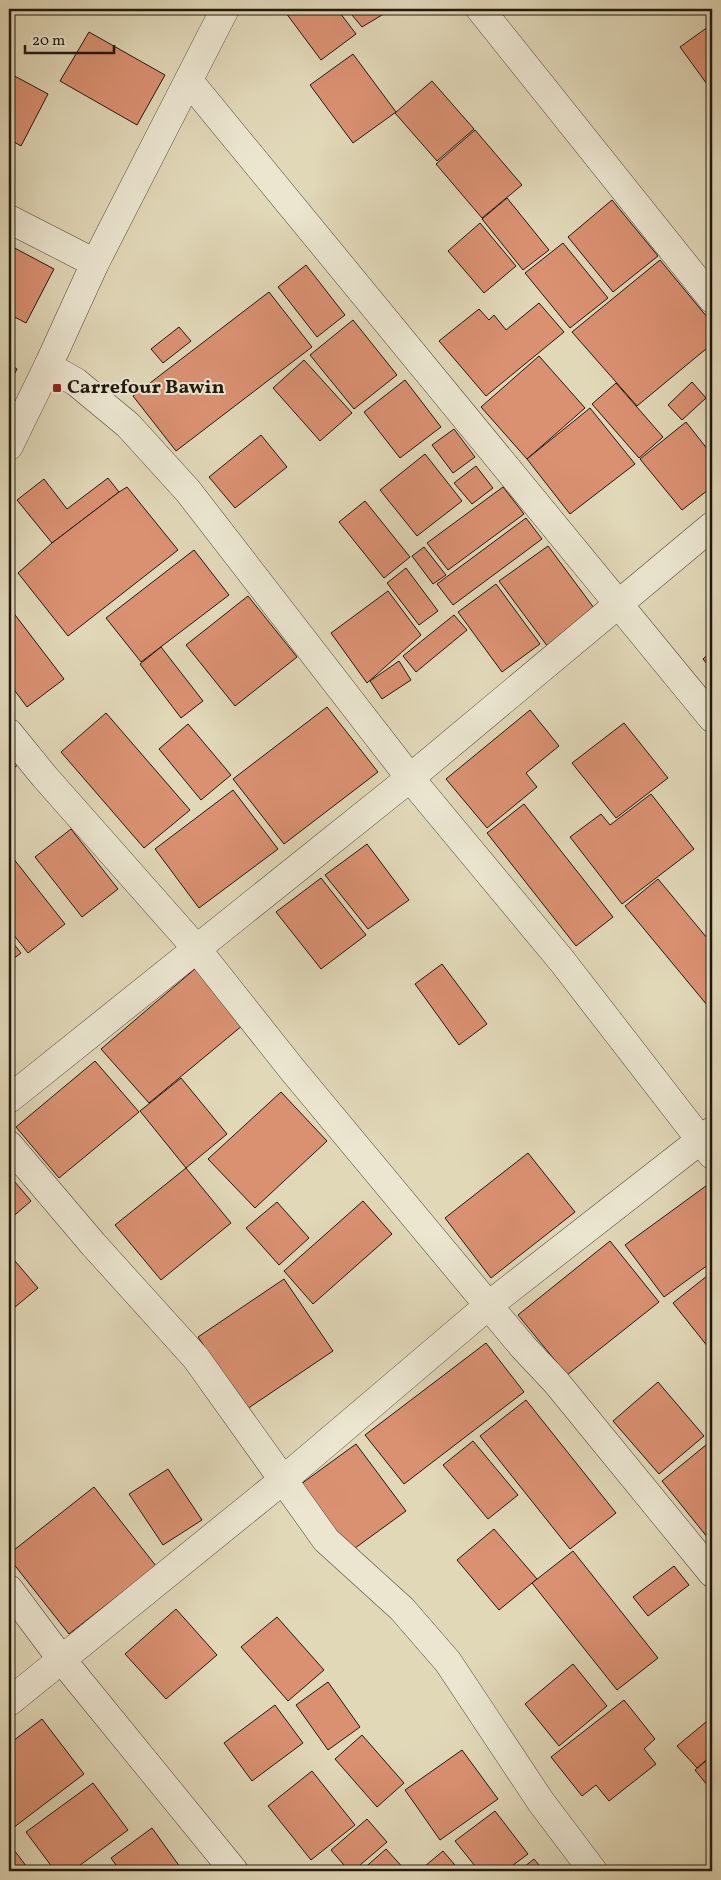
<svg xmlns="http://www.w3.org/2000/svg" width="721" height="1880" viewBox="0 0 721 1880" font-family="Vollkorn,serif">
<rect width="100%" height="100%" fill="#e1d8b8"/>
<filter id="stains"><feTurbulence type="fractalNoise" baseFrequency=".004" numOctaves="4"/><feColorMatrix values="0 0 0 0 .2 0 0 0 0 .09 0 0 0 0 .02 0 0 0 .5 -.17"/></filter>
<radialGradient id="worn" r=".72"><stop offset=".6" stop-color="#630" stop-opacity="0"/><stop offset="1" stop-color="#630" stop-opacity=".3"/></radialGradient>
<g fill="#da9172" stroke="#21180e">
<path d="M283,9H337L356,34L321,60Z"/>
<path d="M347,9H392L362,27Z"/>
<path d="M712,24V91L680,47Z"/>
<path d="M89,32L165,75L137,125L60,81Z"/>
<path d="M353,54L396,112L353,143L310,85Z"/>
<path d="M9,73L48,94L21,146L9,139Z"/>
<path d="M432,81L474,129L437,161L395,113Z"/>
<path d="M475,130L522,185L482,218L436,164Z"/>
<path d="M507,198L549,250L523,270L482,219Z"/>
<path d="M612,200L658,256L613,292L568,237Z"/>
<path d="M480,223L516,266L484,293L448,251Z"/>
<path d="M563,243L608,298L570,328L525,273Z"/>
<path d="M9,245L54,269L26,323L9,314Z"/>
<path d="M660,260L712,323V344L637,406L572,332Z"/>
<path d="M306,265L345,315L317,337L278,287Z"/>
<path d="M269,292L312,347L176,451L133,396Z"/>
<path d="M539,303L564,332L486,396L439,341L479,309L489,320L494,315L506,330Z"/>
<path d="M353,320L397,375L354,409L310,355Z"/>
<path d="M179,327L191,341L163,363L151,349Z"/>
<path d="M539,356L585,408L527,459L481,407Z"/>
<path d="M304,360L352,413L320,441L273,388Z"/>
<path d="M9,364L17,369L9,384Z"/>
<path d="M405,380L441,427L400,458L364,412Z"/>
<path d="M692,382L706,398L682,420L668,405Z"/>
<path d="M616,383L663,437L639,458L592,404Z"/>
<path d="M590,408L635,464L570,514L527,459Z"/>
<path d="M686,422L712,455V487L682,510L640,459Z"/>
<path d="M454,429L475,457L453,473L432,445Z"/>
<path d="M261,435L287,467L235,508L209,477Z"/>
<path d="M425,454L462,501L417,536L380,490Z"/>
<path d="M476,466L493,488L472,504L454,483Z"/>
<path d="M108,478L119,492L52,543L17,500L44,479L67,509Z"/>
<path d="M127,487L178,550L68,636L18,573L52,543L119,492Z"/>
<path d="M503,487L524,514L448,570L427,543Z"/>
<path d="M365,501L410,557L384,578L339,522Z"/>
<path d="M526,518L542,539L453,605L437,584Z"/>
<path d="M548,546L597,612L548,647L499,581Z"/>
<path d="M424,547L446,575L433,584L412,556Z"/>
<path d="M194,550L229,595L141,662L106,618Z"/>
<path d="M406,568L438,611L419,625L387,583Z"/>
<path d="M496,584L540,644L502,672L458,612Z"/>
<path d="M388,591L421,635L367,683L331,633Z"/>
<path d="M248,596L297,657L235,706L186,645Z"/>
<path d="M9,607L64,679L27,707L9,683Z"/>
<path d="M454,615L467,630L416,672L403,656Z"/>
<path d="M161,647L203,701L181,718L140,664Z"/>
<path d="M712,651V670L703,659Z"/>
<path d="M399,661L411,680L382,699L370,681Z"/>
<path d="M327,707L378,772L284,844L233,779Z"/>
<path d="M530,710L559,746L526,773L537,787L487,828L446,779Z"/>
<path d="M106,713L190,810L144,848L61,752Z"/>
<path d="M624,723L668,778L616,818L572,763Z"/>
<path d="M188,724L231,775L201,800L159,749Z"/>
<path d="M9,750L20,763L9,772Z"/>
<path d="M233,790L278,849L199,908L155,849Z"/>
<path d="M651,794L694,849L622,904L570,837L601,814L610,825Z"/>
<path d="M524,804L613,917L576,946L487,833Z"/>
<path d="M71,829L118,889L82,917L35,857Z"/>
<path d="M367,844L409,900L368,929L325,875Z"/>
<path d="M9,853L65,924L28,953L9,929Z"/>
<path d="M321,878L366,935L321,969L276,912Z"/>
<path d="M658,879L712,944V1011L625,906Z"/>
<path d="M9,938L21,953L9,962Z"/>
<path d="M442,964L487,1024L459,1045L415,984Z"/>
<path d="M196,968L243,1025L149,1103L101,1049Z"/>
<path d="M95,1061L139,1112L59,1178L16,1127Z"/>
<path d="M181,1078L227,1134L186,1168L140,1111Z"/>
<path d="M281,1092L327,1141L255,1208L208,1159Z"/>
<path d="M528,1153L575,1212L491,1278L445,1218Z"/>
<path d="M186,1168L231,1223L161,1280L115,1225Z"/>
<path d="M9,1175L31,1201L9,1220Z"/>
<path d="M710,1183L712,1186V1262L664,1297L625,1245Z"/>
<path d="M363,1201L392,1234L313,1304L284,1271Z"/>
<path d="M277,1202L309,1238L279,1265L246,1228Z"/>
<path d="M610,1241L659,1302L567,1375L518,1315Z"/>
<path d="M9,1254L38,1288L9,1312Z"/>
<path d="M712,1272V1352L673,1303Z"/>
<path d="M284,1279L333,1351L247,1409L198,1337Z"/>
<path d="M486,1343L524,1392L404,1484L365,1435Z"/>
<path d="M658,1382L704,1436L659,1474L613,1421Z"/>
<path d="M526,1400L616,1513L570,1549L480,1436Z"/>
<path d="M712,1440V1535L708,1538L662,1481Z"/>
<path d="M473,1441L518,1495L488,1519L443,1465Z"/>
<path d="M356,1444L406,1511L351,1551L301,1484Z"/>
<path d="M168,1469L202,1520L163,1545L129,1494Z"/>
<path d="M94,1487L156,1566L69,1634L9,1558V1554Z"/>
<path d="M494,1529L537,1579L499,1610L457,1560Z"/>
<path d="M573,1551L658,1658L617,1690L532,1583Z"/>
<path d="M674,1566L689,1585L648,1616L633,1597Z"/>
<path d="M176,1609L217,1655L166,1699L125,1654Z"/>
<path d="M277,1617L324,1670L288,1701L241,1647Z"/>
<path d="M573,1664L607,1706L559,1746L525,1704Z"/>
<path d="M328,1682L360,1727L328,1750L296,1705Z"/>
<path d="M624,1700L655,1739L644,1749L656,1764L609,1801L596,1785L582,1796L551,1757Z"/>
<path d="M275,1705L303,1743L252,1781L224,1743Z"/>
<path d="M712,1717V1755L697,1768L677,1746Z"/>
<path d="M42,1719L84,1774L9,1831V1744Z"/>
<path d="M362,1735L404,1783L377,1807L335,1759Z"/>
<path d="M462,1750L498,1799L440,1840L405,1790Z"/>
<path d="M712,1756V1791L695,1770Z"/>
<path d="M312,1771L355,1825L311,1860L268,1806Z"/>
<path d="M93,1783L128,1830L72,1871H55L26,1832Z"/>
<path d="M495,1811L528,1854L505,1871H479L455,1841Z"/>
<path d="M367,1819L387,1842L353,1871H349L331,1850Z"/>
<path d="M152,1828L183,1871H120L111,1858Z"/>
<path d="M386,1849L406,1871H361Z"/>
<path d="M14,1850L30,1871H9V1854Z"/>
<path d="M443,1851L460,1871H419Z"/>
<path d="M534,1859L544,1871H519Z"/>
</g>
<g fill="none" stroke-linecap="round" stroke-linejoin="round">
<g stroke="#514838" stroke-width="29">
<g id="minor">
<path d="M480,9L712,299"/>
<path d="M189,81L712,718"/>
<path d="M9,219L95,263"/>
<path d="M48,366L76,382L128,425L188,491L410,778L562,961L712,1155"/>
<path d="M9,446L48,366L95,263L225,9"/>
<path d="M9,733L44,776L196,948L291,1068L523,1347L556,1382L712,1573"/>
<path d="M9,1099L410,778L712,526"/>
<path d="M9,1145L93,1244L196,1358L326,1540L402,1609L448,1662L541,1802L593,1871"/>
<path d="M9,1589L62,1660L234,1871"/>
<path d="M9,1702L283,1480L489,1305L712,1131"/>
</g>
</g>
<use href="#minor" stroke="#ece6d1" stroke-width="28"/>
</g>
<rect fill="#8f2418" stroke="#ece6d1" stroke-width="2" x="52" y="383" width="10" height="10" rx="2.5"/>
<g text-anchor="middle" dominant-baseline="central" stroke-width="4" stroke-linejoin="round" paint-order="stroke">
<g font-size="20" font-weight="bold" fill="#21180e" stroke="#ece6d1" text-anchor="start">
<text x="67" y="388">Carrefour Bawin</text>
</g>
</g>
<rect width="721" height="1880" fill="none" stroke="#e1d8b8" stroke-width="30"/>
<rect x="10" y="10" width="701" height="1860" fill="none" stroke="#21180e" stroke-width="2.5"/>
<rect x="15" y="15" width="691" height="1850" fill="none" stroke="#21180e"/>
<path d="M25 45v8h89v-8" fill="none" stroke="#21180e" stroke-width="2.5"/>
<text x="32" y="45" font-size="15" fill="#21180e" stroke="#ece6d1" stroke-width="4" paint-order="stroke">20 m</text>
<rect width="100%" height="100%" filter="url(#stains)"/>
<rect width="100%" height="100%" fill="url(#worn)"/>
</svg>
